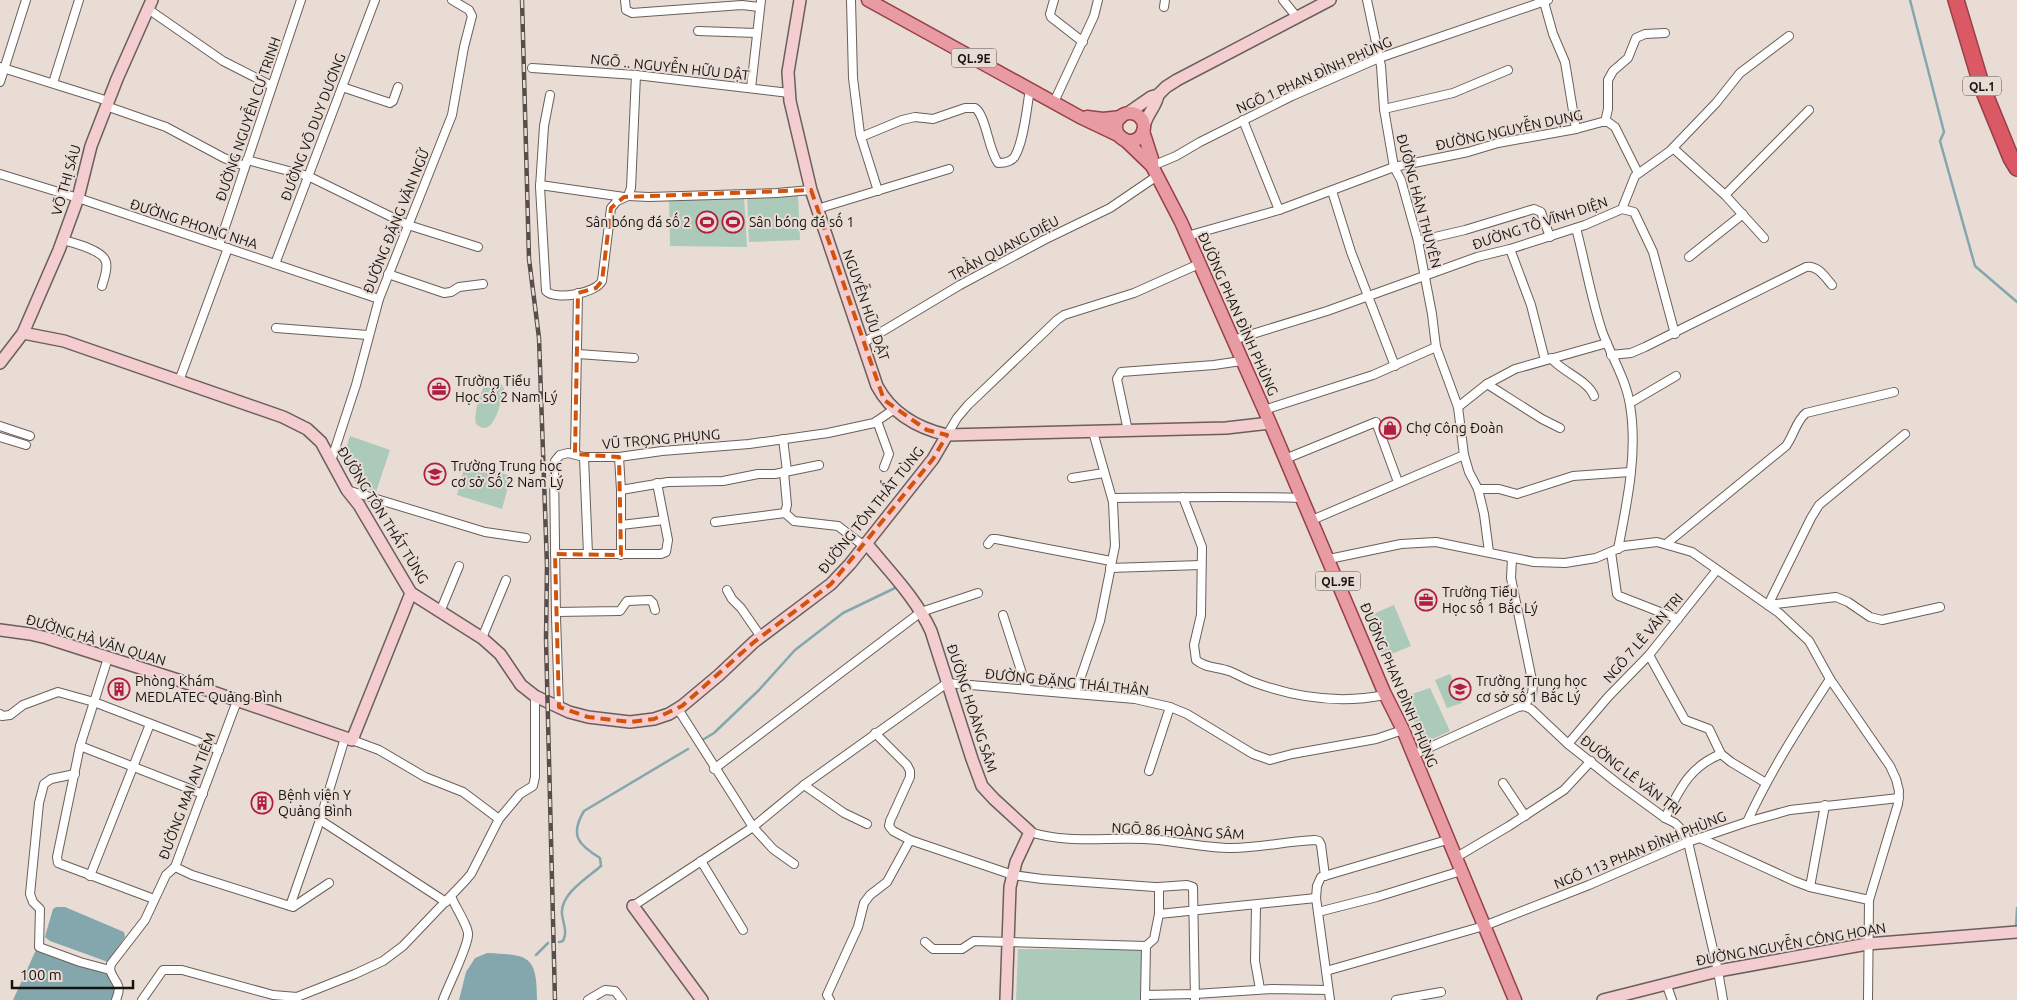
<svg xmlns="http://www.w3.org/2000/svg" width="2017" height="1000" viewBox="0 0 2017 1000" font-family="Ubuntu,sans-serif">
<rect width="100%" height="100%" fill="#e9dcd5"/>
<g fill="#abcab9">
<path d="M798,195L800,240L749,242L747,196Z"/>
<path d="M744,196L747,247L670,246L669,199Z"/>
<path d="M493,378L500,381L504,389C501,400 494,441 476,424C473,414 482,380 493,378Z"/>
<path d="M350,436L390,450L376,492L358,486L342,460Z"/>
<path d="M466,461L511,476L502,509L457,495Z"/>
<path d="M1394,605L1411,646L1384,657L1366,617Z"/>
<path d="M1450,674L1462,703L1447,708L1435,680Z"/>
<path d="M1430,688L1450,731L1424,743L1403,697Z"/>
<path d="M1018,949L1142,950L1140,1000H1016Z"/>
</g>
<g fill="#83a7ad">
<path d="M56,907H65L124,932L125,937L108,962L50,941L45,937L46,933L53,909Z"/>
<path d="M36,950L109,975L116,986L114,1000H13Z"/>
<path d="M487,953C529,955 537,955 537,1000H459L466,972L475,958Z"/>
</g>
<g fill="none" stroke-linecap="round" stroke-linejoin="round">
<g stroke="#83a7ad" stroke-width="2.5">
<path d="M1910,0L1944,132L1940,141L1975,266L2017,302"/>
<path d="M699,742L714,733L759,690L795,650L843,613L895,588"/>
<path d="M2016,928L2017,908"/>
<path d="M559,942L563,941C568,931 563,924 562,914C560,894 587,878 601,866L600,858C579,845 569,836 584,811L688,749"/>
<path d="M536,955L548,943"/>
</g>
<g stroke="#6a5f59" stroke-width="10">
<g id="street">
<path d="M625,0L626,10L632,13L742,5L759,7"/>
<path d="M851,0L853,78L860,134L878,191"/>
<path d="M1054,0L1050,14L1051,17L1083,42"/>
<path d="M1283,0L1296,16"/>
<path d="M1367,0L1381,66L1384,109L1394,167L1401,180L1418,241L1432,314L1436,347L1458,407L1464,455L1469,472L1478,489L1484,514L1489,552"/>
<path d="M1544,2L1553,34L1565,62L1576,129"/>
<path d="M1164,7L1165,0"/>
<path d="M148,9L223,61L272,86"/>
<path d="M698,31L756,33"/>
<path d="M0,67L108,101"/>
<path d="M532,68L636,75L789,93"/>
<path d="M0,82L26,0"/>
<path d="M53,83L79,0"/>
<path d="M342,87L390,103L393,101L398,87"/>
<path d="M751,88L761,0"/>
<path d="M550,95L544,126L540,187L546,291C556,301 596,293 602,281L611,208L617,201L628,196L631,188L636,75"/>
<path d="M1054,102L1094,16L1098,0"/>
<path d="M106,106L166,127L224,158L245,166"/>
<path d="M1384,109L1453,93L1508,70"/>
<path d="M1243,120L1279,210"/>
<path d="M1605,122L1608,109V80L1613,71L1628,58L1636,38L1645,34L1665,33"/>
<path d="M861,137L902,120L915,117L933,119L965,108H975C986,115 988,149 998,163C1004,163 1012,162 1015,156C1024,141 1027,106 1030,89"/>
<path d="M1673,148L1725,195L1764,238"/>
<path d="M247,160L308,176L408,225L478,247"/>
<path d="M1152,166L1176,156L1200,142L1292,96L1379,58L1548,0"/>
<path d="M0,174L78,198L379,299"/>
<path d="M540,185L624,197"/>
<path d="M1332,191L1351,252L1395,366"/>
<path d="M1725,195L1809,110"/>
<path d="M628,196L649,197L777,193L811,190"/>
<path d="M817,209L949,169"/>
<path d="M1622,209L1634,212L1653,252L1675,334"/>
<path d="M1576,228C1585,262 1591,298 1602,331C1611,356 1626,379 1630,405C1638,452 1627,503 1618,549"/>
<path d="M1187,236L1279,210L1394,167L1468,152L1498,143L1576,129L1602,122H1608L1615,127L1638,173"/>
<path d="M63,240C74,243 103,250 106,262C108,269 104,279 102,286"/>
<path d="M1418,241L1465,230L1534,209L1541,212L1550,237"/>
<path d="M219,245L301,0"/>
<path d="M1510,249L1531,305L1545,360"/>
<path d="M1689,257L1743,214"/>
<path d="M275,264L375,0"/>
<path d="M388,274L444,293L451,292L459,287L483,284"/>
<path d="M276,328L368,335"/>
<path d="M1233,340L1327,311L1477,257L1510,249L1585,225L1622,209L1635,176L1670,151L1716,103L1740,73L1789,36"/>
<path d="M863,343L960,285L1044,240L1110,208L1157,176"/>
<path d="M578,354L634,358"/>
<path d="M1611,355L1631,353L1645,347L1806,267C1818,265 1825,277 1832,285"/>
<path d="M1551,358C1562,372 1588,380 1594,396"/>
<path d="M179,381L228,248"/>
<path d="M1487,384L1542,419L1560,428"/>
<path d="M1630,403L1676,376"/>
<path d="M1458,407L1487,384L1515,369L1607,343"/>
<path d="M1264,410L1373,375L1436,347"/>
<path d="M877,421L889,454L884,467"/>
<path d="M0,426L30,436"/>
<path d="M1128,431L1117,379L1121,372L1214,365L1241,361"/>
<path d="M947,435L957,418L968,405L1057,320L1064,315L1134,293L1199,264"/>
<path d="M0,437L26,445"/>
<path d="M783,439L787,471"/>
<path d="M575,454L578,293"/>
<path d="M584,457L588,554"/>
<path d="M619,457L621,490V555"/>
<path d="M1285,459L1376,422L1398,482"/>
<path d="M331,461L356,385L379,299L452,115L464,47L472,16L469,10L452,0"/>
<path d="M1072,478L1104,473"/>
<path d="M1478,489H1499L1517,494L1573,476L1630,472"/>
<path d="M347,490L485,532L526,538"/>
<path d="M621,490L668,482L723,481L758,474H775L819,465"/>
<path d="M1183,497L1202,547L1201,615L1194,645L1196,660C1205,668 1218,667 1229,671C1237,674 1245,679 1253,682C1296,698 1340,704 1385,695"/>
<path d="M1113,502L1114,498C1177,497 1239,496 1302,498"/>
<path d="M785,513L794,521L838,526L864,546"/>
<path d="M1312,520L1464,455"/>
<path d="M715,522L785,513L787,505L784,472"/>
<path d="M621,525L664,520"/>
<path d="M988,544L992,539H996L1111,561"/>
<path d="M1666,544L1786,446C1794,435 1796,421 1806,413L1894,392"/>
<path d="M1611,552L1617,594L1619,596L1678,619"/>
<path d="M555,554H661L666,552L668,540L657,483"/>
<path d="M1512,558L1511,578L1533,685L1532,694L1524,706"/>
<path d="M1329,559L1401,544L1436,542L1534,562L1565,563L1596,558L1624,546L1657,542L1692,552L1779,613L1809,641L1830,679L1890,766L1896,779L1899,791L1898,804L1869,900L1868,1000"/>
<path d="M1110,568L1201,565"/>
<path d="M727,590L732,599L741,608L761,637"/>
<path d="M1768,605L1811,518L1819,505L1905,434"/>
<path d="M1768,605L1836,597L1848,602L1870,617L1882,620L1940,607"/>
<path d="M440,612L459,566"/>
<path d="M556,612L620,611L627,601L650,600L653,603L655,610"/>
<path d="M1003,615L1027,689"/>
<path d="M482,638L506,580"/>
<path d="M1649,655L1685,720L1709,729L1721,754L1731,762L1766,783"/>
<path d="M108,658L80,746L57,857L58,863L154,899"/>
<path d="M1075,694L1100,621L1115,546L1113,502L1093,432"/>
<path d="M559,707L556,617L554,470L555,461L560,455L568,453L584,457H619L662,451L749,444L828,433L874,423L893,410"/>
<path d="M678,709L753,827L773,849L794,864"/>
<path d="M0,714L2,716L10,715L23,705L58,692L94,702L219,750"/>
<path d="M875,733L907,765L910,771V777L890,821L889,826L893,831L910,840L1013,875L1042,879L1155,887L1159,889V914L1154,939L1146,946L974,941L962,949H933L925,942"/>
<path d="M352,740L379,750L425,777L463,792L499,819"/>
<path d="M1568,744L1608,697L1649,655L1716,571"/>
<path d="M80,746L203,794"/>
<path d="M1413,755L1518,707L1524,706L1531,709L1568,744L1617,783L1665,818L1675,823L1683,831L1688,842L1718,971L1723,1000"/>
<path d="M714,769L921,612L978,593"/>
<path d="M1149,771L1170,707"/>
<path d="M75,774L51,779L44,784L39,803L30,894L33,902L40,909L39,947L80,962L110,970"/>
<path d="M1503,783L1525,816"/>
<path d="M804,785L844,813L867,824"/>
<path d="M1665,818C1680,789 1689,767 1721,754"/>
<path d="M320,820L446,902"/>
<path d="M1747,822C1770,772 1800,725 1830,679"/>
<path d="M1030,832C1068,844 1106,837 1144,839C1174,840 1202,848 1232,848C1260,848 1287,841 1315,840L1319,841L1321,845L1325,876"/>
<path d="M1700,838L1794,881L1810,887L1869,900"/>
<path d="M1455,858L1509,826L1564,790L1591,761"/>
<path d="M701,861L743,930"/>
<path d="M175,867L192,875L293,907L329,883"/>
<path d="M90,876L150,724"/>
<path d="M1158,887L1187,885L1193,887L1195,1000"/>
<path d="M1810,887L1825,805"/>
<path d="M1256,905L1255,961L1260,989"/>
<path d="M290,906L320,820L345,738"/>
<path d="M633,906L753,827L804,785L947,683L1135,699L1170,707L1187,714L1253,754L1270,760L1292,754L1376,739L1403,730"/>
<path d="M1318,912L1377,897L1461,871"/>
<path d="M1159,914L1316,898"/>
<path d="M1326,971L1484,926L1589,885L1688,842L1747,822L1790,810L1899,798"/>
<path d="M1666,983L1672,1000"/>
<path d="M1145,995L1195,994L1272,989L1328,990"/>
<path d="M1145,999L1146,946"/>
<path d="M116,1000C123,984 115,984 110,970L111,964L145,920L166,875L175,867L237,701"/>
<path d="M142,1000L163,970H182L273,995L297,997L355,974L383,961L403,946L465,881L471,874L499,819L520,794L533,786L535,777V696"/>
<path d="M443,1000C448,986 468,947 468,935C469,927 454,905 451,896"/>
<path d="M588,1000L605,990L615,991L622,1000"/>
<path d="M830,1000L827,995L858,927L864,903L870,895L887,882L910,840"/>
<path d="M1330,1000L1316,898L1317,886L1321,877L1447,840"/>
<path d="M1396,1000L1441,992"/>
</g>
</g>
<g stroke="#6a5f59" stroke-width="14">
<g id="secondary">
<path d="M800,0L788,72L790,101L811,190L877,386C892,414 917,428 947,435L1226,428L1270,423"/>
<path d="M1128,113L1151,97L1158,95L1166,87L1177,80L1330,0"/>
<path d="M1144,127C1146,115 1156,107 1158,95"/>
<path d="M23,333L64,341L283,417L307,429L321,442L347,490L359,505L411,593L482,638L500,654L521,685L535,696L569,712L588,717L630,722L654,719L669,714L682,706L719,675L754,642L831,584L850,564L933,459L947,435"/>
<path d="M0,363L23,333L59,250L78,198L91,146L117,79L152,0"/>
<path d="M866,543C889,571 916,598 931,631L972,759L982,786L994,799L1030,832L1016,862L1010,887L1006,1000"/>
<path d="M0,630L30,634L47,638L178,680L352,740L411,593"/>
<path d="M633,906L702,1000"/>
<path d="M1603,1000L1718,971L1867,944L2017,932"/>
</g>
</g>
<g stroke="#974048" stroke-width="15">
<g id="primary">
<path d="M868,0L1080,117L1120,136"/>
<circle cx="1130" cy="127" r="14"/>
<path d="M1087,117L1103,119L1121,117"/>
<path d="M1143,131L1152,159V166"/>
<path d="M1124,139L1152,166L1181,222L1270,423L1384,692L1403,730L1515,1000"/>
</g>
</g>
<g stroke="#974048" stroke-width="18">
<path id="highway" d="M1956,0L1982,87L2011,158L2017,168"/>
</g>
<use href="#street" stroke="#fff" stroke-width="8"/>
<use href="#secondary" stroke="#f4cdd1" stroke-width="11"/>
<use href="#primary" stroke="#e99ba3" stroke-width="12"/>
<use href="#highway" stroke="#db5965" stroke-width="15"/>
<g stroke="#554e4a" stroke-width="4.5">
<path id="rail" d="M522,0L529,259L539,338L547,566L546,639L555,1000"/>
</g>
<use href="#rail" stroke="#e9dcd5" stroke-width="2.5" stroke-dasharray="8" stroke-linecap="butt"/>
</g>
<path fill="none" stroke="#d3520c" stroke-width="4" stroke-dasharray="10 6" stroke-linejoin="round" d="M811,190L884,400L927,430L947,435L933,459L831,584L754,642L682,706L654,719L630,722L588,717L559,707L555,554L621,555L619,457L575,454L578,293L596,288L602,281L611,208L624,197Z"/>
<defs>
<g id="stadium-ring" transform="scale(1.125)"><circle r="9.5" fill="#e9dcd5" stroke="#b11e41" stroke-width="1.5"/><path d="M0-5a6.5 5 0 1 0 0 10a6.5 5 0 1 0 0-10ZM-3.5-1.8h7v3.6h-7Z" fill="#b11e41"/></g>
<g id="office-ring" transform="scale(1.125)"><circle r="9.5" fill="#e9dcd5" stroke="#b11e41" stroke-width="1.5"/><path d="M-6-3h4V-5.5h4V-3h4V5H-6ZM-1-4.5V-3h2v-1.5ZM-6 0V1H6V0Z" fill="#b11e41"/></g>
<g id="shop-ring" transform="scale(1.125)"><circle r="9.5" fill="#e9dcd5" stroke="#b11e41" stroke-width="1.5"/><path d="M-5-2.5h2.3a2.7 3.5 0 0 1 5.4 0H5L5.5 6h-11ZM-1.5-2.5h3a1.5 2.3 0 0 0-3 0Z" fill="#b11e41"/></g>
<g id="school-ring" transform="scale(1.125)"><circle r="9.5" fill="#e9dcd5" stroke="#b11e41" stroke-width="1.5"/><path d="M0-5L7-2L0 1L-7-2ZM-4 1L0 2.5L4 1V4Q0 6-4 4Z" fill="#b11e41"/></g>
<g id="building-ring" transform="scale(1.125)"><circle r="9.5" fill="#e9dcd5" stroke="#b11e41" stroke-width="1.5"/><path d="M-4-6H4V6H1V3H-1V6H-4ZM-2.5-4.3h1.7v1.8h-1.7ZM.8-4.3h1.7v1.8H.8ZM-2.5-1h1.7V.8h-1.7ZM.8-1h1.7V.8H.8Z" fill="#b11e41"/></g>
</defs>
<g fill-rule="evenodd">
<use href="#stadium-ring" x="707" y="222"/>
<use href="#stadium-ring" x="733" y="222"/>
<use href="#office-ring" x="439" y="389"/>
<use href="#shop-ring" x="1390" y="428"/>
<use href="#school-ring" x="435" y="474"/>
<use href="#office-ring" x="1426" y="600"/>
<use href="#building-ring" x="119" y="689"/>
<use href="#school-ring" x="1460" y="689"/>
<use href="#building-ring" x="262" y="803"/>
</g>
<g text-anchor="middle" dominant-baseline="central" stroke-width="4" stroke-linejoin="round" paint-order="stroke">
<g fill="#e9dcd5" stroke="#574f4c" stroke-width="1">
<rect x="951.5" y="48.5" width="45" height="19" rx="4"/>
<rect x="1963" y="76.5" width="38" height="19" rx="4"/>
<rect x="1315.5" y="571.5" width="45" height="19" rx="4"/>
</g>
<g font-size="12" font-weight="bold" fill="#181311">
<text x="974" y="58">QL.9E</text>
<text x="1982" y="86">QL.1</text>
<text x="1338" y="581">QL.9E</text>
</g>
<g font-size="14" fill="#181311" stroke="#e9dcd5">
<text transform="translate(670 67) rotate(6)">NGÕ .. NGUYỄN HỮU DẬT</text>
<text transform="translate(1314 75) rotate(-24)">NGÕ 1 PHAN ĐÌNH PHÙNG</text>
<text transform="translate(248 119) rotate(-71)">ĐƯỜNG NGUYỄN CƯ TRINH</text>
<text transform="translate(313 127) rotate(-69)">ĐƯỜNG VÕ DUY DƯƠNG</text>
<text transform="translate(1509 130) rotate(-12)">ĐƯỜNG NGUYỄN DỤNG</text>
<text transform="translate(66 180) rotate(-74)">VÕ THỊ SÁU</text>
<text transform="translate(1419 201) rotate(75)">ĐƯỜNG HÀN THUYÊN</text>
<text transform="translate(396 221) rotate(-68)">ĐƯỜNG ĐẶNG VĂN NGỮ</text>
<text transform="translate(1540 223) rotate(-18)">ĐƯỜNG TÔ VĨNH DIỆN</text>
<text transform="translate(194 224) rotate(18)">ĐƯỜNG PHONG NHA</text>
<text transform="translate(1004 248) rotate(-28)">TRẦN QUANG DIỆU</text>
<text transform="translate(866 305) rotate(71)">NGUYỄN HỮU DẬT</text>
<text transform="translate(1238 314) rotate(66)">ĐƯỜNG PHAN ĐÌNH PHÙNG</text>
<text transform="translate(661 439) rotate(-5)">VŨ TRỌNG PHỤNG</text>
<text transform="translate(871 510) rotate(-51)">ĐƯỜNG TÔN THẤT TÙNG</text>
<text transform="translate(383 515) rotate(58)">ĐƯỜNG TÔN THẤT TÙNG</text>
<text transform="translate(1643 638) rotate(-49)">NGÕ 7 LÊ VĂN TRI</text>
<text transform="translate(96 640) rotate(17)">ĐƯỜNG HÀ VĂN QUAN</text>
<text transform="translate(1067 682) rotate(6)">ĐƯỜNG ĐẶNG THÁI THÂN</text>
<text transform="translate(1399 685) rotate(67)">ĐƯỜNG PHAN ĐÌNH PHÙNG</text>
<text transform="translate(972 708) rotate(72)">ĐƯỜNG HOÀNG SÂM</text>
<text transform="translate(1631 775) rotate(37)">ĐƯỜNG LÊ VĂN TRI</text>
<text transform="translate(187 796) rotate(-69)">ĐƯỜNG MAI AN TIÊM</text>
<text transform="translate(1178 831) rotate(3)">NGÕ 86 HOÀNG SÂM</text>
<text transform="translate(1640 850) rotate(-22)">NGÕ 113 PHAN ĐÌNH PHÙNG</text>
<text transform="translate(1791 944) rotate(-10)">ĐƯỜNG NGUYỄN CÔNG HOAN</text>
</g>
<g font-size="14" fill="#181311" stroke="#e9dcd5" text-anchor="start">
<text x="691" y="222" text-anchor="end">Sân bóng đá số 2</text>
<text x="749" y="222">Sân bóng đá số 1</text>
<text x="455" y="381">Trường Tiểu<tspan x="455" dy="16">Học số 2 Nam Lý</tspan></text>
<text x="1406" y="428">Chợ Công Đoàn</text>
<text x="451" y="466">Trường Trung học<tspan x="451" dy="16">cơ sở Số 2 Nam Lý</tspan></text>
<text x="1442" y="592">Trường Tiểu<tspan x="1442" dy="16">Học số 1 Bắc Lý</tspan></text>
<text x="135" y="681">Phòng Khám<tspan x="135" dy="16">MEDLATEC Quảng Bình</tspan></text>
<text x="1476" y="681">Trường Trung học<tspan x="1476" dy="16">cơ sở số 1 Bắc Lý</tspan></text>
<text x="278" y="795">Bệnh viện Y<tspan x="278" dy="16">Quảng Bình</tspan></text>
</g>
</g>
<path d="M12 980v8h121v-8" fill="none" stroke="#181311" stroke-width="2.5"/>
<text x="20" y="980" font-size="15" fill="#181311" stroke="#e9dcd5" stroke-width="4" paint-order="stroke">100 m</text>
</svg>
